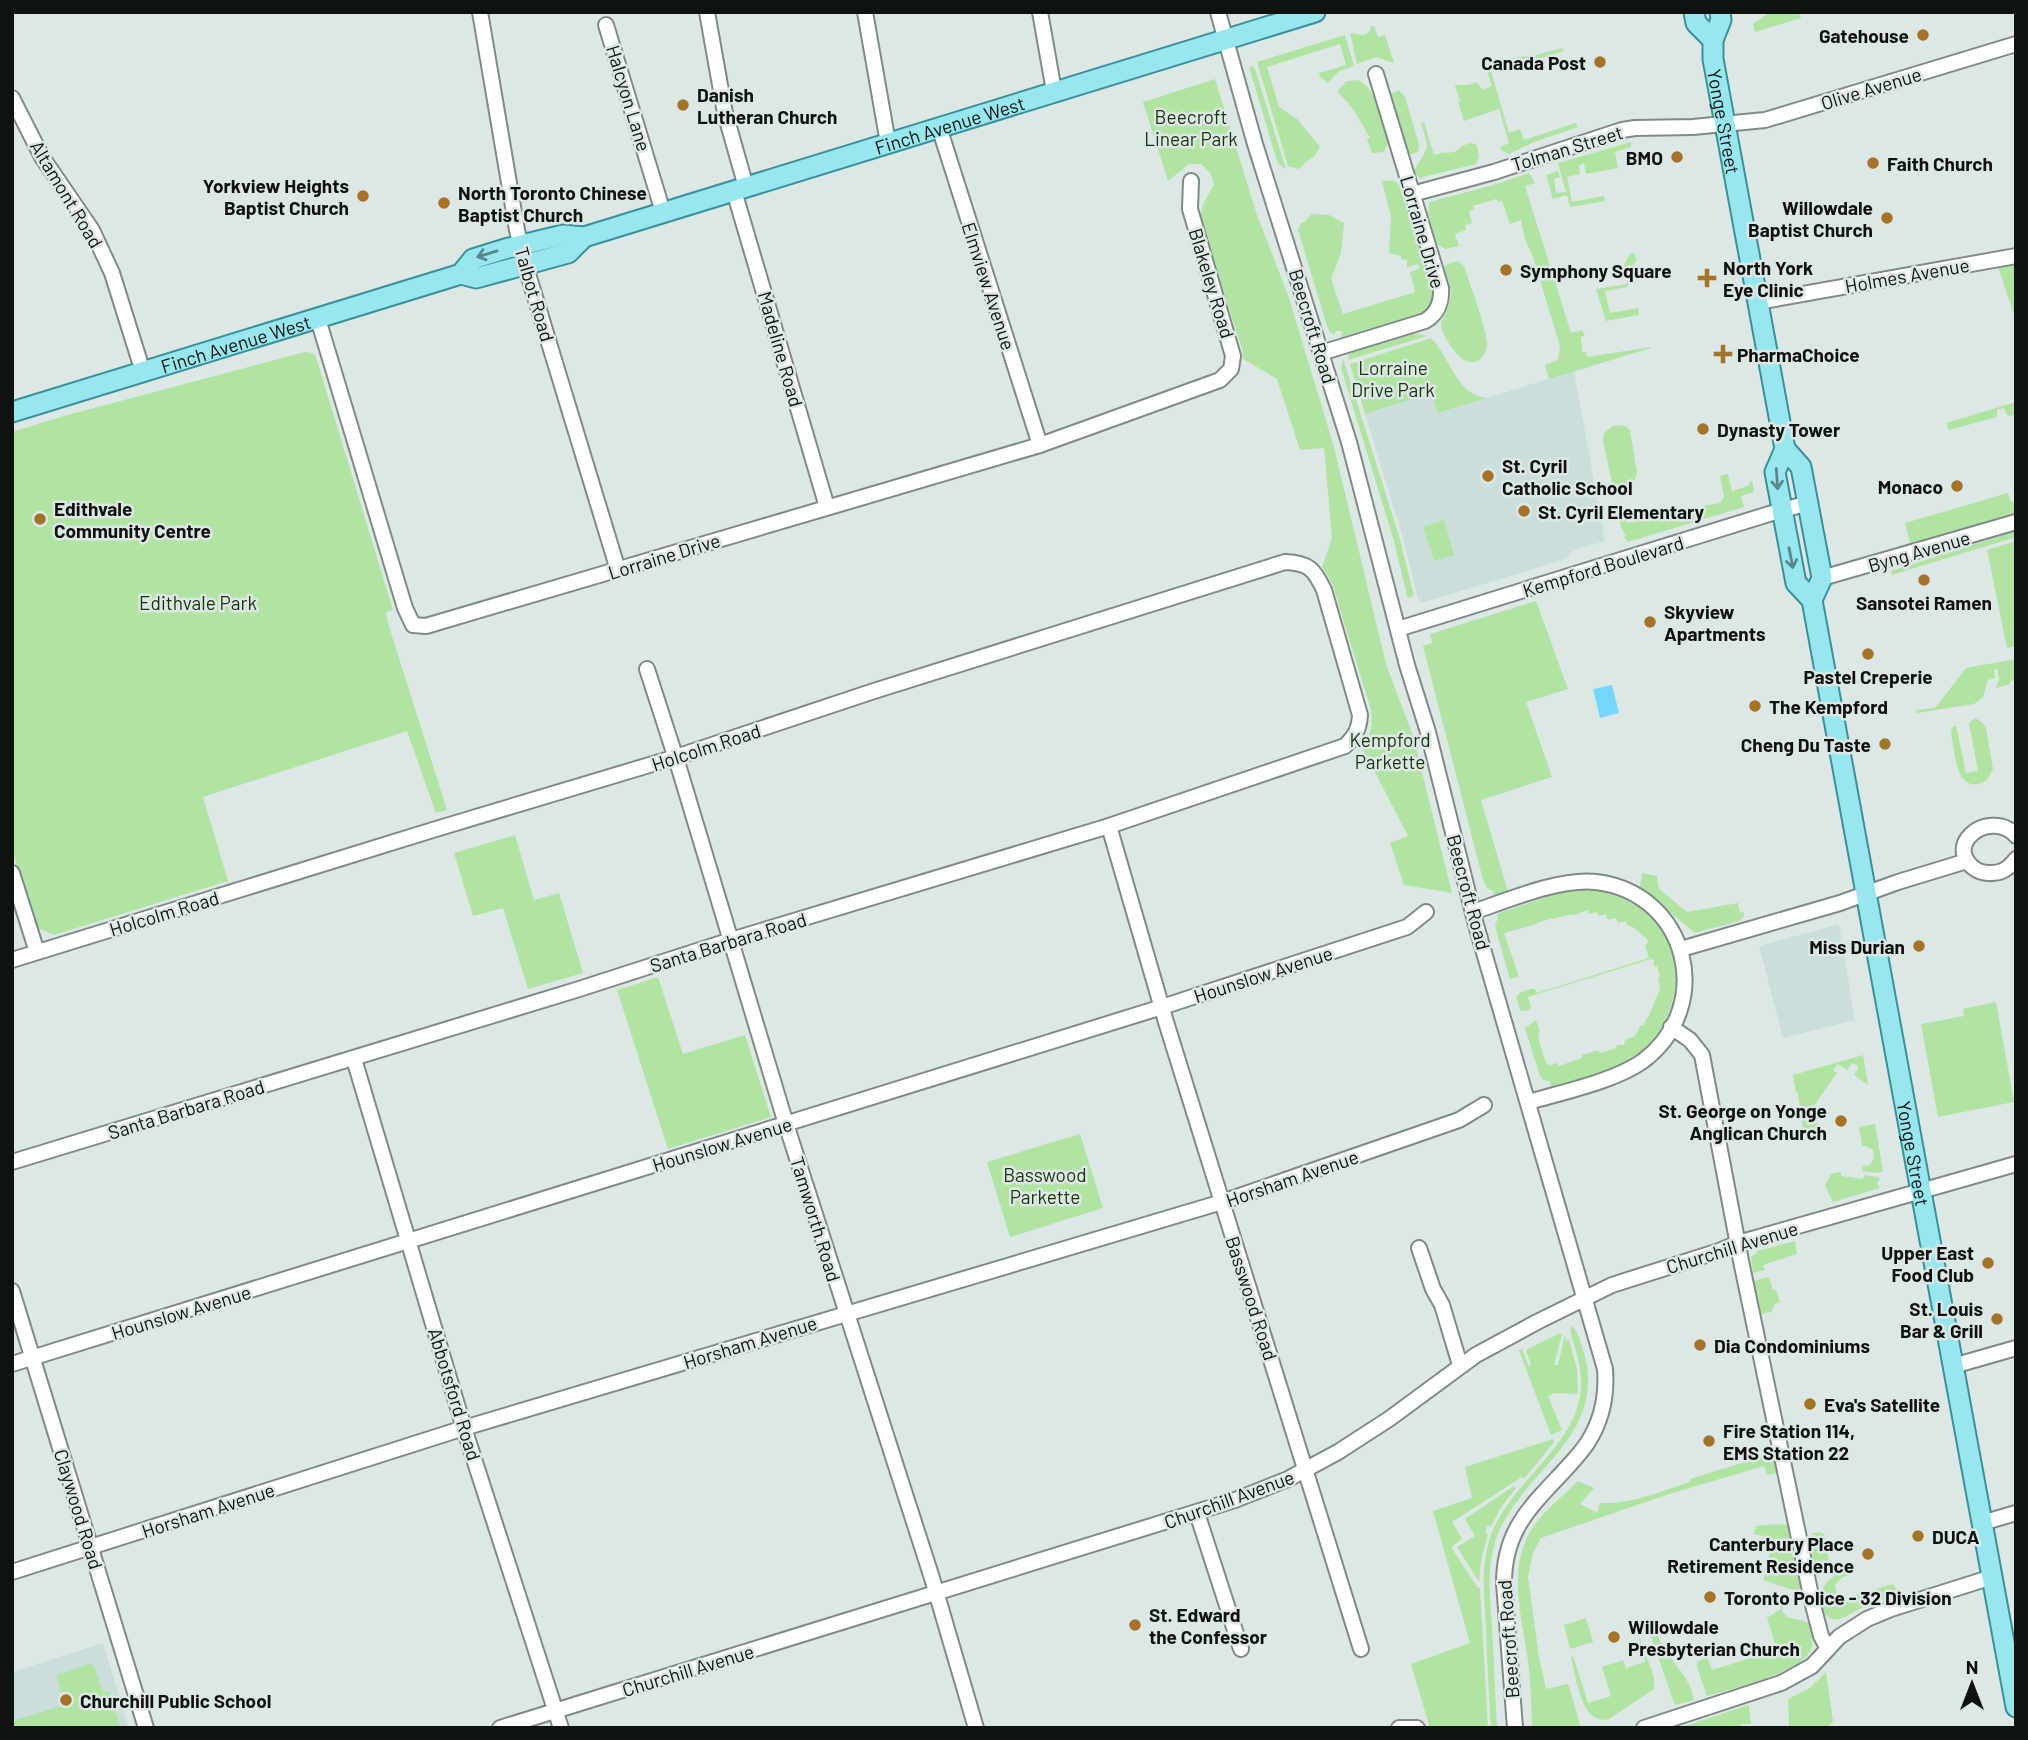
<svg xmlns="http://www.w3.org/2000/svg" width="2028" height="1740" viewBox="0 0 2028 1740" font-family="Barlow,sans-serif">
<rect width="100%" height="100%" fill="#dde8e6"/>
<g fill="#cadfdb">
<path d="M1574,371L1605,541L1575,550L1563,560L1421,603L1418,599L1403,538L1365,414L1431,393L1439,413Z"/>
<path d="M1839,924L1855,1020L1783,1038L1759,946Z"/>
<path d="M103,1643L129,1728H12V1672Z"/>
</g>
<g fill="#b1e3a2">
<path d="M1770,12H1799L1801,18L1755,32L1753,24Z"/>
<path d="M1371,26H1374L1378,37L1385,35L1394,63L1376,57L1357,64C1354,52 1353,43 1350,33C1359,34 1368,39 1371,26Z"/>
<path d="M1345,35L1354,66L1339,71L1328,83L1320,77L1319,73L1346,65L1340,44L1267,67L1279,107L1297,119L1320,147L1314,157L1306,162L1299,169L1288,166L1257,62Z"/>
<path d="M1563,48L1564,51L1514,67L1512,62L1490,68L1509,133L1520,129L1524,140L1576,123L1578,127L1534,142L1509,154L1501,150L1500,147L1509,143L1499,109L1464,121L1458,102L1460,101L1455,85H1467L1477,82L1481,88L1485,89L1492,86L1484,62L1536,55Z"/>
<path d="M1254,66L1255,69L1286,169L1278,164L1249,67Z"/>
<path d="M1215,79L1256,212L1289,298L1334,447L1386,664L1413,736L1452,893L1404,885L1390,843L1408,836L1362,747C1371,736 1373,725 1371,710L1332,583L1322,567L1332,538L1324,448L1300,450L1277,379L1243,359L1242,349L1200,216L1203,204L1214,185L1211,174L1201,164H1189L1168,181L1143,102Z"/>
<path d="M1358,80C1378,89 1382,123 1388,143L1384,152L1372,153L1367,139L1370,138L1353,109L1337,91L1347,81Z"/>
<path d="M1399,90L1405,97L1419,144L1418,152L1409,155L1391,94Z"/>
<path d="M1424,122L1434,155L1444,152L1445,153L1454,152L1461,148V146L1471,143L1477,145L1479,156L1476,164L1423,177L1422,179C1418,177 1414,174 1415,169C1429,145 1430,152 1421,123Z"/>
<path d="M1631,142V147L1615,152L1618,168L1586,174L1584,163L1579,165L1580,174L1567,177L1572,202L1604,196L1605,201L1570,207L1567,195L1553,199L1546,175L1558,171L1560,177L1554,179L1556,193L1566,192L1558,163Z"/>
<path d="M1529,173L1535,183L1525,186L1571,333L1582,330L1585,336L1581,337L1582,352H1586L1587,357L1651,347V348L1549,379L1545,365L1558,360L1560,346L1534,260L1524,236L1521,220L1510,224L1502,201L1498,202L1496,199L1473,206L1474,209L1469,211L1472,223L1465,225L1466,230L1455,234L1459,246L1445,249L1437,244L1428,213L1429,202L1490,186Z"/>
<path d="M1393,180L1400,185L1433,290C1434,300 1430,308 1421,313L1345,336L1341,337L1342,331H1335V335L1330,332L1327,326L1298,230L1302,222L1303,223L1312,214L1329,215L1344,223L1341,253L1331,279L1343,314L1415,292L1410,272L1420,268L1418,264L1407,267V260L1401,259V256L1389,253L1391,217L1382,181Z"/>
<path d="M1635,253L1636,261L1628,271L1630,283L1627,287L1605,291L1610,313L1638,308L1639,315L1606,321L1596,289L1627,284L1624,265L1630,254Z"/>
<path d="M1458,261L1464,266C1469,282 1488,332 1487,345C1487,350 1484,356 1480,359C1464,372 1447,342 1442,330C1438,317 1451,307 1451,294C1451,285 1447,276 1444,267L1448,264Z"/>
<path d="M2016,265V321L1998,267Z"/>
<path d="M1415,333L1427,336L1348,360L1349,353Z"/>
<path d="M1431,338C1451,357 1455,395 1487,398L1438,413L1431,393L1365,414L1350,364Z"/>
<path d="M305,352L313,353L316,357L393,610L386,612L387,620L447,810L436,813L407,731L203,797L228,881L54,935L36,927L12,849V432L64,416Z"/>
<path d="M1343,358L1399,536L1414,596L1408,598L1407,596L1394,541L1341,368Z"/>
<path d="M2016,402V414L2010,416L2007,415L2004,408L1997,410V417L1949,430L1946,423Z"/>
<path d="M1614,425L1625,426L1630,430L1637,473L1634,482C1626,485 1619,487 1612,482L1603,441L1604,433Z"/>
<path d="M1728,474L1732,491L1748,486L1752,480L1754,492L1741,496L1744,507L1628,542L1624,538L1626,536C1620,526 1614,512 1622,502L1627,523L1700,509L1703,506L1720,503L1724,497L1720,476Z"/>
<path d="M2008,493L2011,502L2016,501V513L1910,543L1905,523Z"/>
<path d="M1444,520L1454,555L1434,561L1423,527Z"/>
<path d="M2016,531V537L1892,575L1891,571Z"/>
<path d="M2016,541V646L2007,648L1987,550Z"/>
<path d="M1536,601L1568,689L1526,702L1552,777L1481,800L1508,892L1493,895V891L1487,888L1483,880L1423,646L1432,643L1430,634Z"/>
<path d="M2016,659V680L2010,681V684L1996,688L1999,679L1997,669H1994L1995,678L1988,680L1983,697L1974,704L1917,713L1916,710L1935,708L1966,668Z"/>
<path d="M1975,718L1982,722L1986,728L1993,769L1987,780C1956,799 1955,752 1951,733L1952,728L1956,725L1966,773L1978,771L1969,723Z"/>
<path d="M515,835L534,900L559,893L583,973L528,989L503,908L473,916L454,853Z"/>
<path d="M1642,873L1657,876L1659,889L1687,912L1738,903L1740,913L1744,912V916L1739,921L1695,933L1640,887Z"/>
<path d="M1585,890C1645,893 1689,942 1672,1003C1668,1018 1660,1034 1648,1045C1623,1069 1584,1078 1551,1087L1549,1081L1543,1080L1540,1076L1525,1028L1536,1020L1540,1031L1538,1032L1539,1037L1538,1038L1546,1063L1550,1065L1557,1063L1559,1066L1582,1058V1055L1598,1050L1600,1053L1617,1048L1616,1045H1624L1625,1040L1635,1036L1641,1025L1643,1026L1647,1018H1648L1660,989L1658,978L1660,977L1657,966L1654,967V960L1651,959L1528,997L1531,1008L1527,1011L1520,1010L1516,997L1521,992L1534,988L1537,993L1649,958L1645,946L1648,942L1646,938C1641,935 1633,925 1627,925L1626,921L1618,923L1616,918L1608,920L1606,914L1599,916L1597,912L1589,914L1588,910L1572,916L1571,914L1553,919L1552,918L1537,923V924L1504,933L1519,977L1510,979L1496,930L1495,924L1498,919L1497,914L1558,893Z"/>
<path d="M658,977L683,1054L745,1035L771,1117L668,1149L617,990Z"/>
<path d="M1996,1002L2014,1102L1938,1117L1921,1024L1964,1016L1963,1009Z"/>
<path d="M1863,1055L1868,1085L1854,1075L1858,1069L1857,1065L1852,1063L1847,1070L1838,1064L1833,1070L1837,1073L1808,1114L1806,1115L1819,1124V1130L1816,1131L1815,1127L1803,1129L1798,1093H1796L1793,1075Z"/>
<path d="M1875,1124L1883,1171L1879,1173L1862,1171L1863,1166L1870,1165L1874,1158L1873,1150L1866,1146H1862L1859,1127Z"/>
<path d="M1080,1134L1103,1208L1010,1237L987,1162Z"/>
<path d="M1840,1172H1841V1176L1863,1179L1864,1175L1878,1177L1880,1180L1877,1182L1880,1188L1833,1202L1825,1185L1831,1174Z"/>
<path d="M1795,1241L1797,1254L1766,1264L1763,1266L1765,1270L1753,1273L1751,1256L1756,1254L1757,1251Z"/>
<path d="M1769,1277L1773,1290H1776L1780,1302L1775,1304L1771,1312L1761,1314L1754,1281Z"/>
<path d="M1573,1326C1580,1336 1583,1350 1586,1361C1603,1444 1512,1476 1494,1546C1487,1572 1490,1599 1492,1626C1494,1660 1495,1694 1497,1728H1491C1489,1694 1487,1660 1486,1626C1484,1597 1481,1569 1489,1541C1507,1481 1582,1446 1581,1382C1581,1363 1574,1347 1570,1329Z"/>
<path d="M1558,1334H1562L1554,1365H1558L1565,1335L1566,1341L1569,1340L1577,1369L1578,1394L1552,1393V1395L1548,1396L1562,1430L1551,1435L1519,1350L1522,1349L1529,1367L1531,1365L1526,1350Z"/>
<path d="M1553,1439L1554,1442L1524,1479L1522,1477L1452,1522L1462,1539L1451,1547L1478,1588H1480L1488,1728H1430L1411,1664L1470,1643L1433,1511L1472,1498L1465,1467Z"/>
<path d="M1767,1455L1774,1458L1777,1473L1767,1475L1764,1466L1669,1494L1541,1538L1533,1553L1528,1577L1539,1657L1546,1689L1567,1684L1569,1686L1581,1728H1532C1531,1708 1531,1688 1529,1669C1524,1624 1506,1573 1530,1532C1542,1512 1562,1497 1578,1481L1594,1488L1580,1504L1597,1513L1600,1503C1631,1505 1661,1491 1690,1482V1479Z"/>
<path d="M1514,1486L1516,1488L1501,1507L1491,1526H1487L1485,1533L1488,1534L1481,1561L1479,1582L1457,1547L1475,1536L1465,1519Z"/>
<path d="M1775,1524L1788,1525L1802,1593L1763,1580L1771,1548L1767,1547L1771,1538L1754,1534L1756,1526Z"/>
<path d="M1819,1532L1824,1534L1829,1563L1828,1566L1817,1574L1815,1573L1808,1540L1813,1533Z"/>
<path d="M1841,1568H1845L1847,1576L1843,1577L1835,1585L1837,1596L1842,1599L1893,1584L1896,1589L1891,1597C1883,1599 1874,1602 1865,1606C1853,1611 1832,1631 1823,1610C1821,1603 1819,1595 1823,1588C1827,1580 1836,1576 1841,1568Z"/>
<path d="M1782,1602L1784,1603L1782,1611L1787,1617L1808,1622C1810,1630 1814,1641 1811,1649C1803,1672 1730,1689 1707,1696L1697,1667V1662L1707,1657L1712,1670L1764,1654L1762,1649L1775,1644L1767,1617C1773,1616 1774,1612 1780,1610Z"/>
<path d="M1586,1618L1593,1642L1570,1649L1564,1625Z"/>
<path d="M1637,1631L1654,1677V1689L1609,1719C1581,1727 1576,1676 1571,1657L1573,1656L1588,1703L1611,1696L1602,1667L1623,1660L1626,1668L1645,1662Z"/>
<path d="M1657,1635C1666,1658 1690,1674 1694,1700L1676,1705L1674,1703L1651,1636Z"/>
<path d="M89,1664L94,1666L103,1693L109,1691L120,1727L12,1728V1721L65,1705L56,1675Z"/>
<path d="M1826,1672L1833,1721L1827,1728H1789L1788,1699L1810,1688Z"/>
<path d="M1749,1705L1751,1724H1741L1740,1728H1679Z"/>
</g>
<path fill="#75d7fe" d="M1612,685L1619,713L1600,718L1593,689Z"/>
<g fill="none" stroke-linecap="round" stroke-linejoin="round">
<g stroke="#808a88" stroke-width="18">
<g id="minor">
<path d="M480,12L517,230L525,264L618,570"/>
<path d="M707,12L725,113L746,187"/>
<path d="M865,12L888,143"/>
<path d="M1040,12L1054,91"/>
<path d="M1218,12L1255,144L1349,442L1407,665L1428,732L1476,925L1605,1369C1607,1395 1602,1420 1588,1442C1581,1453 1572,1462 1563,1472C1530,1507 1504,1531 1504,1583L1515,1728"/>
<path d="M606,25L663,212"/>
<path d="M12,98L42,157L92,230L112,273L143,372"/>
<path d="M939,127L1040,445"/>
<path d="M734,191L827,507"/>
<path d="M1412,194L1494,172L1622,130L1635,128L1693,127L1765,120L2016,44"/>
<path d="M1758,302L2016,256"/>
<path d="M318,319L405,608L413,625L426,626L1040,445L1220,380L1231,369L1233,356L1190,209L1191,181"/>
<path d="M1321,353L1425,321C1437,314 1442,302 1441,288L1376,74"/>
<path d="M1822,578L2016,522"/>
<path d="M1398,629L1769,514L1808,503"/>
<path d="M647,669L679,768L786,1124L932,1578L976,1728"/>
<path d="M1109,826L1166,1022L1361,1649"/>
<path d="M2016,836C2004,821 1980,823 1968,838C1956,854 1971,872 1988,873C2001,874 2008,869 2016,859"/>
<path d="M12,873L37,952"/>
<path d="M1473,912C1508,900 1560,878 1596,882C1688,893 1716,1006 1643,1061C1615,1081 1563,1092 1529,1102"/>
<path d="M1681,949L1840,903L1898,882L1967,861"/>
<path d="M12,960L436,829L676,757L874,691L1285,562C1309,563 1314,569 1324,590L1360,715C1359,730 1355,736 1345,746L1109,826L731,940L576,990L12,1162"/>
<path d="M1671,1027L1690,1040L1702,1055L1741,1261L1813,1605L1821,1636L1828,1649"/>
<path d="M354,1059L464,1428L561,1728"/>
<path d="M1419,1248L1433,1289L1442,1305L1460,1365"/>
<path d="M12,1291L146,1728"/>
<path d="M12,1364L1162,1007L1407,927L1426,912"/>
<path d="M1953,1366L2016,1348"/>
<path d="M1197,1513L1241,1649"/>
<path d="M1982,1523L2016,1513"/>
<path d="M12,1572L464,1428L1222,1202L1459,1120L1484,1105"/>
<path d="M500,1728L1235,1500L1288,1479L1338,1452L1389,1419L1476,1355L1537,1322L1612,1285L1719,1251L1738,1243L2016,1164"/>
<path d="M1399,1728H1417"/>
<path d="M1644,1728L1781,1683L1812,1666L1839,1637L1867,1619L1891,1609L1992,1577"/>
</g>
</g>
<g stroke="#3b9199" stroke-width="23">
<g id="major">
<path d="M1694,12L1696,23L1713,40"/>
<path id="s1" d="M1720,12L1721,20L1713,40V59L1785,449L1801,467L1822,578L1812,600"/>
<path id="s2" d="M461,274L473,259L505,249L563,235L584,237L1315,12"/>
<path id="s3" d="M12,412L461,274L476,278L568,253L584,237"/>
<path id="s4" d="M1785,449L1775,472L1796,583L1812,600L2016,1707"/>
</g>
</g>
<use href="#minor" stroke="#fff" stroke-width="14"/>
<use href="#major" stroke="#98e6ee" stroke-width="19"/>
</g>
<defs><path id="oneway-shaft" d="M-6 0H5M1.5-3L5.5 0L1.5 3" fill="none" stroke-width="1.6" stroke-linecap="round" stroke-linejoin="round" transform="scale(1.75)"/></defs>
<g stroke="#5a878b">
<use href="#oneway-shaft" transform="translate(487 254) rotate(163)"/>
<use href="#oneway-shaft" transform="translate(1777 479) rotate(86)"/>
<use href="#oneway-shaft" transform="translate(1791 558) rotate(79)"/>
</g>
<g fill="#a47228" stroke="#dde8e6" stroke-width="2.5">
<circle cx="1923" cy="35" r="7"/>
<circle cx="1600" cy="62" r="7"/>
<circle cx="683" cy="105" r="7"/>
<circle cx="1677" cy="157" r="7"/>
<circle cx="1873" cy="163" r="7"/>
<circle cx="363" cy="196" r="7"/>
<circle cx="444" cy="203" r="7"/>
<circle cx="1887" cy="218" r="7"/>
<circle cx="1506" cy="270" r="7"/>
<path d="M1703.5 267.5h7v7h7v7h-7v7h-7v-7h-7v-7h7z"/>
<path d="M1719.5 343.5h7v7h7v7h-7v7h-7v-7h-7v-7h7z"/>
<circle cx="1703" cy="429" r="7"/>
<circle cx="1488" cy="476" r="7"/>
<circle cx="1957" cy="486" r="7"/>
<circle cx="1524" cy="511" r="7"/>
<circle cx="40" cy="519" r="7"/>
<circle cx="1924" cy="580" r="7"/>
<circle cx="1650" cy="622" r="7"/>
<circle cx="1868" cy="654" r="7"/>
<circle cx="1755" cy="706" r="7"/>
<circle cx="1885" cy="744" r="7"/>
<circle cx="1919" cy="946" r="7"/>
<circle cx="1841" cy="1121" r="7"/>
<circle cx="1988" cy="1263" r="7"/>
<circle cx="1997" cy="1319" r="7"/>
<circle cx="1700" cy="1345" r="7"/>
<circle cx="1810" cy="1404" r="7"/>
<circle cx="1709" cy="1441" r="7"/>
<circle cx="1918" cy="1536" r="7"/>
<circle cx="1868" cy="1554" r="7"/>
<circle cx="1710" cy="1597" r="7"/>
<circle cx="1135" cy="1625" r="7"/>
<circle cx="1614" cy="1637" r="7"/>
<circle cx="66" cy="1700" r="7"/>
</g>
<g text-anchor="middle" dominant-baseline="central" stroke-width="5" stroke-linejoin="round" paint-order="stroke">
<g font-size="19" font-weight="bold" fill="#0e1211" stroke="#dde8e6" text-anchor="start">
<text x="1909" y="35" text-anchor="end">Gatehouse</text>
<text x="1586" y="62" text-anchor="end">Canada Post</text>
<text x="697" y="94">Danish<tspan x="697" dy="22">Lutheran Church</tspan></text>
<text x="1663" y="157" text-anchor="end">BMO</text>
<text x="1887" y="163">Faith Church</text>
<text x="349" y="185" text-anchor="end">Yorkview Heights<tspan x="349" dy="22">Baptist Church</tspan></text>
<text x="458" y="192">North Toronto Chinese<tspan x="458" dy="22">Baptist Church</tspan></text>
<text x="1873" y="207" text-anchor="end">Willowdale<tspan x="1873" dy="22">Baptist Church</tspan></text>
<text x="1723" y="267">North York<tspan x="1723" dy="22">Eye Clinic</tspan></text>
<text x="1520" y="270">Symphony Square</text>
<text x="1737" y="354">PharmaChoice</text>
<text x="1717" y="429">Dynasty Tower</text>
<text x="1502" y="465">St. Cyril<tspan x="1502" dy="22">Catholic School</tspan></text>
<text x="1943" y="486" text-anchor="end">Monaco</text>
<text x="54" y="508">Edithvale<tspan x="54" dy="22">Community Centre</tspan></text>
<text x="1538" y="511">St. Cyril Elementary</text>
<text x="1924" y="602" text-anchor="middle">Sansotei Ramen</text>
<text x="1664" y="611">Skyview<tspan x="1664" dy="22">Apartments</tspan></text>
<text x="1868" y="676" text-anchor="middle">Pastel Creperie</text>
<text x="1769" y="706">The Kempford</text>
<text x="1871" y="744" text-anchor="end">Cheng Du Taste</text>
<text x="1905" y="946" text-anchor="end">Miss Durian</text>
<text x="1827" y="1110" text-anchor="end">St. George on Yonge<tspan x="1827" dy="22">Anglican Church</tspan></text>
<text x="1974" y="1252" text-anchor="end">Upper East<tspan x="1974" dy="22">Food Club</tspan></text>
<text x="1983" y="1308" text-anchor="end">St. Louis<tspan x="1983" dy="22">Bar &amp; Grill</tspan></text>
<text x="1714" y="1345">Dia Condominiums</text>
<text x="1824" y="1404">Eva's Satellite</text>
<text x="1723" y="1430">Fire Station 114,<tspan x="1723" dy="22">EMS Station 22</tspan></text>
<text x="1932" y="1536">DUCA</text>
<text x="1854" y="1543" text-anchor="end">Canterbury Place<tspan x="1854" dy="22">Retirement Residence</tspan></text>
<text x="1724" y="1597">Toronto Police - 32 Division</text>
<text x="1149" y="1614">St. Edward<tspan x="1149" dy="22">the Confessor</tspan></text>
<text x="1628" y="1626">Willowdale<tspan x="1628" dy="22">Presbyterian Church</tspan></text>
<text x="80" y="1700">Churchill Public School</text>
</g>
<g font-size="19" fill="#0e1211" stroke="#dde8e6">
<text transform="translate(1871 88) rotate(-17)">Olive Avenue</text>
<text transform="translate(629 98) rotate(73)">Halcyon Lane</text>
<text stroke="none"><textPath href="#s1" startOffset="112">Yonge Street</textPath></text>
<text stroke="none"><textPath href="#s2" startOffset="516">Finch Avenue West</textPath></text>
<text transform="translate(1567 148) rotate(-17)">Tolman Street</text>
<text transform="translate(67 194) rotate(59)">Altamont Road</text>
<text transform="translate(1423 232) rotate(74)">Lorraine Drive</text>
<text transform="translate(1907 275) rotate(-10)">Holmes Avenue</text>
<text transform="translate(1212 283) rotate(73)">Blakeley Road</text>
<text transform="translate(989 286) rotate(72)">Elmview Avenue</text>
<text transform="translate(535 294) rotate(74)">Talbot Road</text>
<text transform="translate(1313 326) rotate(73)">Beecroft Road</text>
<text stroke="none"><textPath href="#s3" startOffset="234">Finch Avenue West</textPath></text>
<text transform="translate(781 349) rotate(74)">Madeline Road</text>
<text transform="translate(1919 551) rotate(-16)">Byng Avenue</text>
<text transform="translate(664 556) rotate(-17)">Lorraine Drive</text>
<text transform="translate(1603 566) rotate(-17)">Kempford Boulevard</text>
<text transform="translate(706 747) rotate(-18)">Holcolm Road</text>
<text transform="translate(1469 892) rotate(75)">Beecroft Road</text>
<text transform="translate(164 913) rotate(-17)">Holcolm Road</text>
<text transform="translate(728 942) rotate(-17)">Santa Barbara Road</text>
<text transform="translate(1263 974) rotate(-18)">Hounslow Avenue</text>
<text transform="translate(186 1109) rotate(-17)">Santa Barbara Road</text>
<text transform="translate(722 1144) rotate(-17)">Hounslow Avenue</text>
<text stroke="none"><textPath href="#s4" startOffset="724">Yonge Street</textPath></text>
<text transform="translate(1292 1178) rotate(-19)">Horsham Avenue</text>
<text transform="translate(816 1219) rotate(73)">Tamworth Road</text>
<text transform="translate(1732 1247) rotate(-17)">Churchill Avenue</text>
<text transform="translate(1252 1298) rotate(72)">Basswood Road</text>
<text transform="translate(181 1312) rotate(-17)">Hounslow Avenue</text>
<text transform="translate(750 1342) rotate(-17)">Horsham Avenue</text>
<text transform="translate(455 1394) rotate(73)">Abbotsford Road</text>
<text transform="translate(1229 1499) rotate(-20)">Churchill Avenue</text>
<text transform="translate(79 1509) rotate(73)">Claywood Road</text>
<text transform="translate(208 1510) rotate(-18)">Horsham Avenue</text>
<text transform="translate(1508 1639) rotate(-94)">Beecroft Road</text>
<text transform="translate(688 1670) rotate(-17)">Churchill Avenue</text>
</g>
<g font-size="19" fill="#143607" stroke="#dde8e6">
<text x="1191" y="116">Beecroft<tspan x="1191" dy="22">Linear Park</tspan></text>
<text x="1393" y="367">Lorraine<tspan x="1393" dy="22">Drive Park</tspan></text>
<text x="198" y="602">Edithvale Park</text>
<text x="1390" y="739">Kempford<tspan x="1390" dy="22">Parkette</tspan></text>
<text x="1045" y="1174">Basswood<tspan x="1045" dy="22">Parkette</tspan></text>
</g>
</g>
<rect width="2028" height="1740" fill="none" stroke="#0e1211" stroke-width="28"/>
<g transform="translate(1972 1684)" stroke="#dde8e6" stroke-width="5" paint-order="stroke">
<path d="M0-5L12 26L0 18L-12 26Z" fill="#0e1211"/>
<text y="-10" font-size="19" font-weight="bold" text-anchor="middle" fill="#0e1211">N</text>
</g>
</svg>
